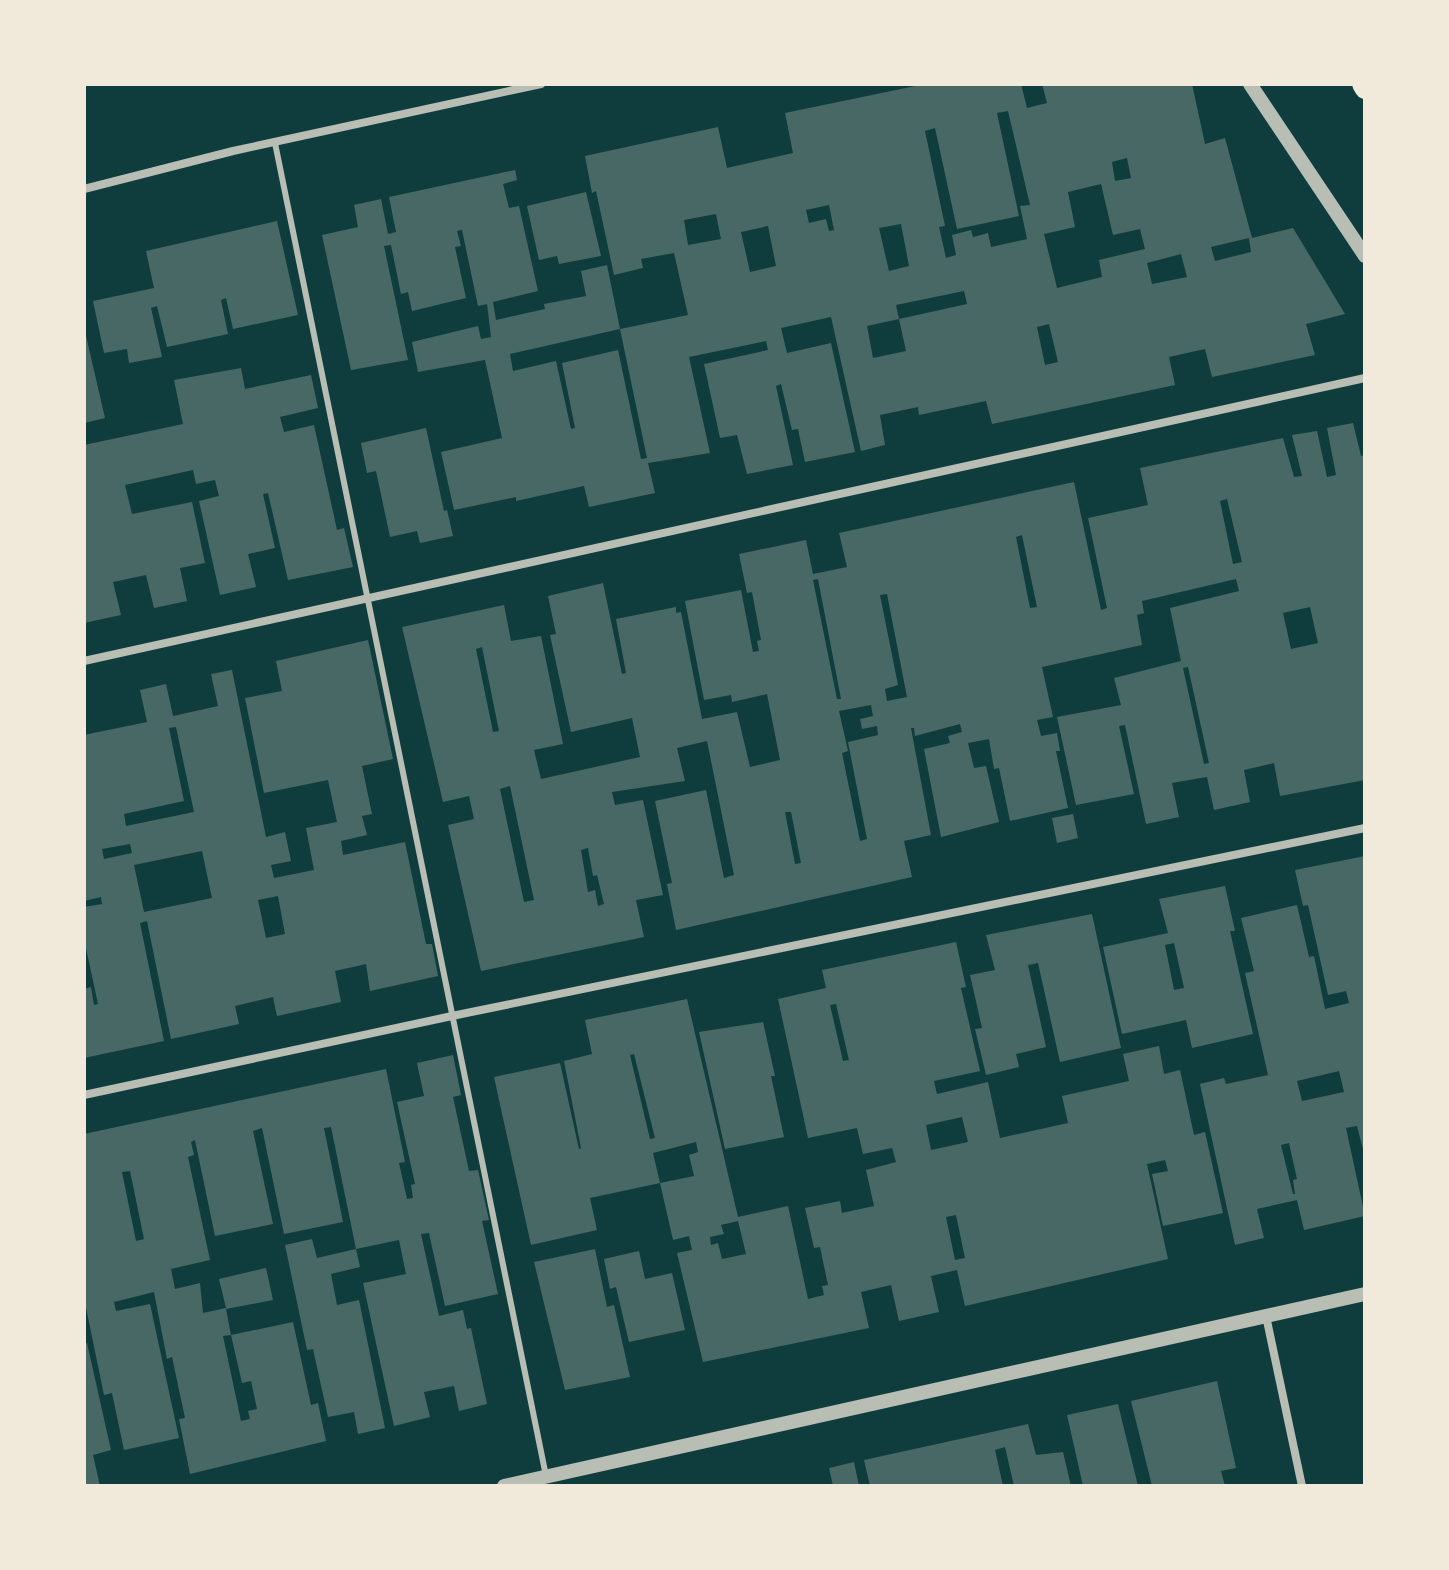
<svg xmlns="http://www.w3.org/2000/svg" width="1449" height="1570" viewBox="0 0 1449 1570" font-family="'Source Sans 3',sans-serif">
<rect width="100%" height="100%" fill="#0f3d3e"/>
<g fill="#486865" fill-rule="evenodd">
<path d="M925,84H1021L1027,108L1047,103L1042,84H1192L1205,144L1225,138L1252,238L1293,228L1345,314L1306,324L1315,355L1212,377L1205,349L1169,357L1175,385L992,424L986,401L919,415L918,407L880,415L885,445L861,451L831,317L781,328L787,353L831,343L855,452L805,462L798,429L792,430L781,384L776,386L793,465L747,474L737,435L720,438L704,364L768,350L766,341L689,357L710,453L648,463L655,493L589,507L584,486L516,501V497L454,510L441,452L502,438L485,360L418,372L412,342L478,326L481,339L491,337L487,304L478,306L462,230L457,231L461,246L455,247L466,298L412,311L408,292L401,294L391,245L384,246L408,360L351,370L322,235L358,227L354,205L381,199L388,234L396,232L389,197L515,170L517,180L503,184L509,208L519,206L538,291L493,302L496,320L545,309L544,304L586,296L581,271L607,265L620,329L510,354L513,371L556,361L571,429L575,428L562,363L618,350L641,459L647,458L620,329L688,315L674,253L641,259L643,268L614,275L596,191L592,193L585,156L718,127L727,168L793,153L785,113ZM1008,111L1030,205L1020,206L1027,239L991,247L988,233L973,237L971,230L952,235L956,255L946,258L939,227L945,226L925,131L935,128L957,229L1019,216L997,113ZM1127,158L1131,178L1115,181L1112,162ZM1101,184L1113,235L1140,229L1145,249L1099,260L1102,277L1057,288L1044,234L1075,227L1068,192ZM829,205L834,230L829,231L826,219L809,223L806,210ZM716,214L721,239L688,245L684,220ZM901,224L909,266L889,271L879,228ZM768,226L776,266L750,272L741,232ZM1249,238L1251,252L1215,261L1211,247ZM1181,254L1187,277L1152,284L1147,263ZM964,291L967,304L899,319L906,351L873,358L867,326L899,319L896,305ZM1049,324L1058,362L1045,365L1037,327Z"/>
<path d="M586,192L601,256L559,264L557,256L539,260L527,206Z"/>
<path d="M277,221L298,315L233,329L226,298L221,300L228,334L167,347L157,306L151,308L162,357L129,363L127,349L104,353L93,301L154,288L146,251Z"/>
<path d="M84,327L105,418L84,423Z"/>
<path d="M241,368L245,389L311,375L318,408L280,417L284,432L314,425L337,530L344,528L353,567L288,580L268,493L263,494L275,548L248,554L256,587L220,595L199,501L219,496L215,480L196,484L193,470L125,485L132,514L192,502L205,563L180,568L187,601L154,608L146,575L113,582L121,615L84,623V445L183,424L174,380Z"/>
<path d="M1353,423L1361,456L1365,455V780L1280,796L1274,763L1244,770L1250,802L1214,810L1207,777L1172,783L1179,817L1146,824L1125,725L1119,726L1134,794L1076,805L1057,717L1121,705L1114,678L1181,661L1170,608L1239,591L1236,579L1142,601L1144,613L1137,615L1142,645L1042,667L1053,717L1037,720L1041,736L1057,733L1060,751H1056L1068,808L1010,821L999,768L994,769L989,739L968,743L974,768L986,766L999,822L941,837L924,749L950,743L948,736L962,732L960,724L915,736L914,728H911L931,835L904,841L912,877L676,930L667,884L672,883L655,801L706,790L724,878L734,875L707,741L677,748L685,781L612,792L615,805L643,800L663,895L636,900L644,937L481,971L448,825L474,819L469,796L443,802L402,627L504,605L511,641L541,636L563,744L534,750L541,779L640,757L632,718L571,732L550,635L556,634L548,596L603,583L622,674L626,673L616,619L676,607V613L681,612L702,719L737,712L750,767L780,760L767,694L732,702L731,695L704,700L685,601L741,590L753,652L759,651L757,641L761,640L752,592L747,593L739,554L806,540L813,574L847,567L839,533L1074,482L1101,610L1107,608L1088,518L1148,505L1140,468L1283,438L1294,477L1302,476L1292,435L1317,431L1327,477L1336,475L1327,428ZM1227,499L1242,562L1233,564L1220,501ZM1022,535L1037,607L1030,608L1016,537ZM818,579L841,699H837L813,580ZM887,594L907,697L887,701L885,689L898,685L880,595ZM1310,607L1318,643L1291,649L1283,613ZM482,647L499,731L493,732L476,649ZM1188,667L1209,763L1204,764L1183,668ZM871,705L873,716L860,719L862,729L877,726L878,735L848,742L867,839L860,841L842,753L848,751L839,711ZM510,786L534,900L524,902L500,789ZM785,812H791L801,863L795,864ZM588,848L593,876L597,875L604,904L598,906L595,890L588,892L581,850Z"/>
<path d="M426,428L444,511L447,510L453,536L420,543L417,531L390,537L376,471L367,473L361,443Z"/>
<path d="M368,640L393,759L362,766L372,814L362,816L367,835L341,841L343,855L405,842L426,944H432L438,976L370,991L366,964L335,971L341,1002L277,1016L273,997L235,1006L239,1024L171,1039L147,921L140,923L164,1041L84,1058V989L91,987L94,1005L98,1004L84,939V907L102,904L101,897L84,901V735L147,722L140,690L166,684L173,716L218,706L211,674L232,670L266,837L285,832L291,861L271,865L274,878L314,870L306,828L337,822L328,780L264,793L245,698L282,691L276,661ZM176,727L194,812L126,826L124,814L184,801L169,728ZM130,844L132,853L104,859L102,849ZM202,851L212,898L144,912L134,865ZM278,896L285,934L266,938L258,900Z"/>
<path d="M1073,814L1078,838L1057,843L1052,818Z"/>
<path d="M1365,856V1157L1357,1126L1346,1128L1365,1216L1304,1230L1297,1200L1257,1209L1264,1238L1235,1245L1200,1084L1224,1078L1226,1084L1268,1075L1245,973L1254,971L1241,918L1297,905L1309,957L1314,956L1325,1009L1349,1003L1346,991L1328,995L1308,905L1303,906L1295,870ZM1339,1071L1344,1092L1302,1101L1297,1081ZM1289,1143L1297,1179L1293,1180L1295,1194H1293L1281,1145Z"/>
<path d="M1225,886L1235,931H1230L1253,1034L1192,1048L1186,1020L1122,1034L1103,947L1168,933L1159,899ZM1174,943L1184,988L1174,990L1165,945Z"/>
<path d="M1092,914L1121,1048L1060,1062L1038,963L1028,965L1046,1047L1016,1054L1019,1067L986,1075L975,1029L982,1028L970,975L995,970L986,935Z"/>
<path d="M956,942L966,987L961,988L980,1071L934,1081L937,1094L988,1082L1000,1138L1068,1123L1062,1096L1129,1081L1123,1054L1159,1046L1164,1074L1180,1070L1194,1135L1205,1132L1223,1213L1163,1226L1152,1174L1168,1171L1165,1160L1147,1164L1168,1259L965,1306L957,1270L931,1276L939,1312L899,1321L891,1285L861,1292L869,1328L703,1362L677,1253L692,1250L689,1236L673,1240L660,1183L694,1176L689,1155L698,1152L696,1142L653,1153L660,1183L590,1198L597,1230L531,1245L494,1077L560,1063L579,1149L581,1148L564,1061L592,1054L585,1020L687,999L738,1217L788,1206L808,1299L824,1295L822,1286L828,1285L820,1247L814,1248L805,1208L840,1201L842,1213L874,1206L866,1170L896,1162L892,1148L863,1154L857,1128L808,1138L778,999L826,988L822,970ZM836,1004L849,1060L843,1061L830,1005ZM634,1054L655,1138L650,1139L630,1055ZM962,1117L968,1142L931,1150L926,1125ZM956,1215L965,1258L955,1260L946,1217ZM738,1221L746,1254L722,1259L718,1243L711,1245L710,1237L724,1234L721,1225Z"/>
<path d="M763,1022L775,1076H771L784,1137L725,1149L699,1032Z"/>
<path d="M453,1055L461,1095L453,1097L469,1171L478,1170L489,1220L482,1221L498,1294L445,1306L429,1233L421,1234L439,1316L463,1310L467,1329L471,1328L487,1404L459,1411L454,1386L424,1392L430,1417L394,1426L363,1283L406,1274L399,1240L356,1249L331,1127L324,1128L343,1222L284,1234L262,1128L253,1131L273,1224L215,1236L195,1140L191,1142L194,1155L188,1157L210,1260L171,1269L175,1289L200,1283L203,1313L226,1308L219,1279L266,1268L273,1300L226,1309L231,1335L223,1336L241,1421L250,1419L248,1411L257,1409L251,1381L242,1383L231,1335L293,1322L311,1405L318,1403L326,1441L190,1474L179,1419L185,1418L172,1357L167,1359L154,1292L114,1302L116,1311L150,1304L179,1438L124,1450L112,1393L104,1395L84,1298V1134L386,1069L405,1162L399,1163L407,1199L413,1198L411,1185L415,1184L397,1102L424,1096L417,1063ZM130,1171L144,1239L136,1241L122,1172Z"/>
<path d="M312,1239L317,1258L356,1249L360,1267L331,1274L337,1305L359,1300L385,1428L358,1434L354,1412L328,1417L313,1349L307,1350L285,1245Z"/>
<path d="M595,1249L607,1307L614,1305L630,1377L565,1390L534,1262Z"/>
<path d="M639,1251L645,1279L672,1273L685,1330L629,1342L616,1287L610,1289L604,1259Z"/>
<path d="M87,1343L111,1450L93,1455L100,1486H84V1344Z"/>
<path d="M1217,1381L1236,1468L1221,1471L1225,1486H1152L1131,1401Z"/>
<path d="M1118,1404L1138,1486H1083L1067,1415Z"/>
<path d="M1028,1424L1036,1455L1063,1452L1071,1486H1014L1005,1447L995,1450L1003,1486H870L864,1460Z"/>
<path d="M854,1462L859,1486H833L829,1468Z"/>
</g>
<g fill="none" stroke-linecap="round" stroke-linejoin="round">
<path stroke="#b8beb3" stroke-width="6" d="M275,143L546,1476"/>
<g stroke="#b8beb3" stroke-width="8">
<path d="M84,189L233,151L541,84"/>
<path d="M84,661L1365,378"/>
<path d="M84,1095L452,1016L1365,828"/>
<path d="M1266,1316L1302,1486"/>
</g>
<g stroke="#b8beb3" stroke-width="14">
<path d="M1250,84L1365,256"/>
<path d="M504,1486L1365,1294"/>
</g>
<path stroke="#f1e9da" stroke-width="20" d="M1362,84L1365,89"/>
</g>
<rect width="1449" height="1570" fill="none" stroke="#f1e9da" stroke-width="172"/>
</svg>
